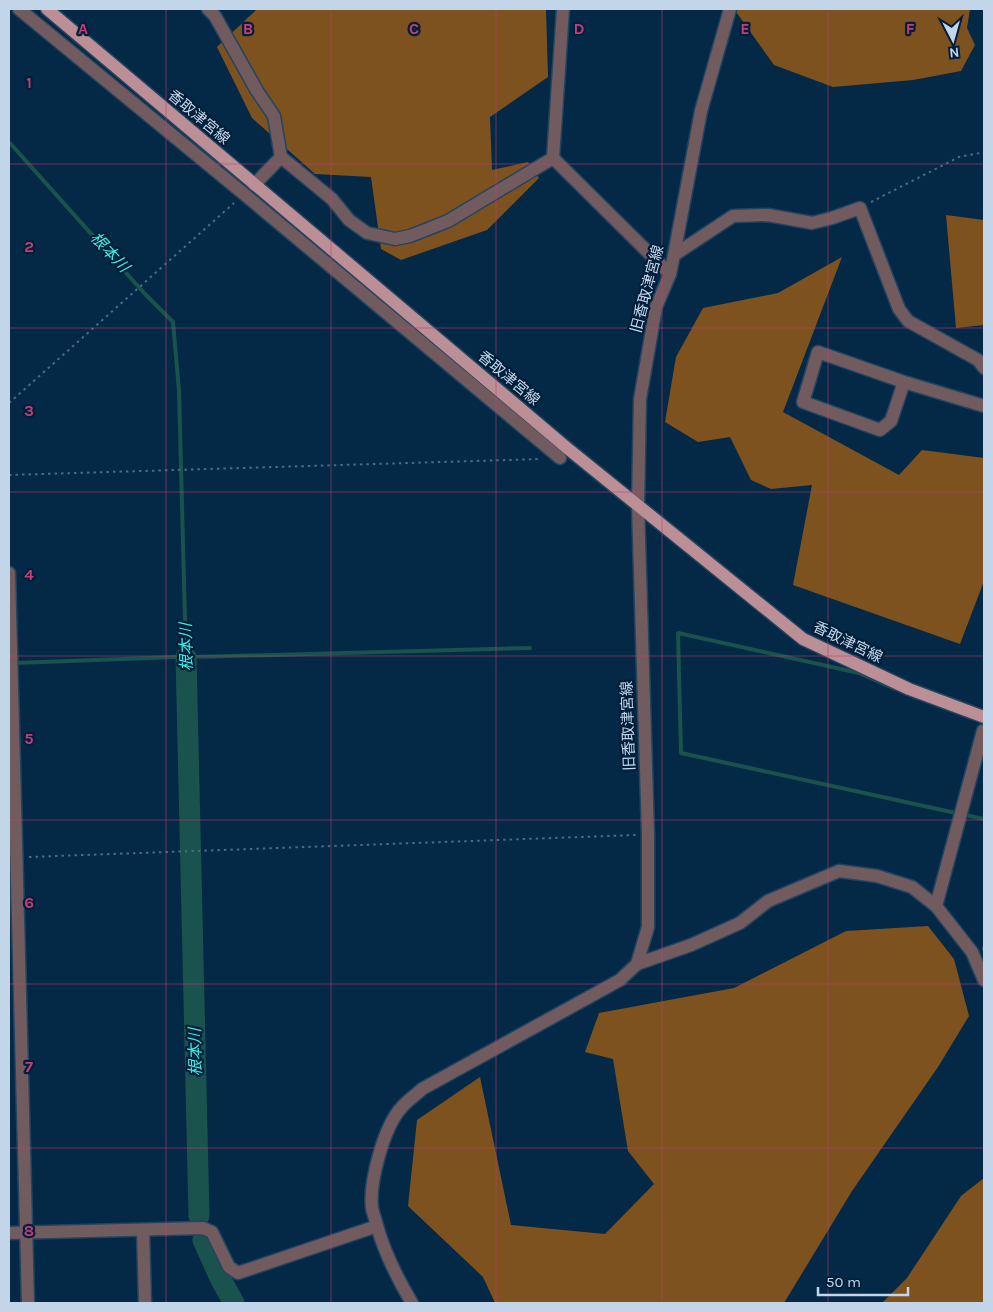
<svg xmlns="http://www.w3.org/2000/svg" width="993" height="1312" viewBox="0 0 993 1312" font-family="Karla,'Noto Sans JP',sans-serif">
<rect width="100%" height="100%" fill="#042946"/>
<g fill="#7d521f">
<path d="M257,9H546L548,77L490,117L492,170L528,162L539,178L487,230L401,260L381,249L371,177L315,174L252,118L217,47Z"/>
<path d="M734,9H970L967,28L975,45L961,71L913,80L833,87L774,65Z"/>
<path d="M946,215L984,220V325L956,328Z"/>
<path d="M842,257L783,412L899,475L922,450L984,458V581L960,644L793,585L812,485L771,489L751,480L730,437L698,442L665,422L676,357L703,308L778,293Z"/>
<path d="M928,926L954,959L969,1016L938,1067L852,1191L784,1303H495L483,1277L408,1206L417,1120L480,1077L511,1225L605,1234L654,1184L628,1151L613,1059L585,1052L599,1013L734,988L846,931Z"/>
<path d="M984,1178V1303H882L907,1278L961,1196Z"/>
</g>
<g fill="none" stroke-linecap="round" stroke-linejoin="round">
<g stroke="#1a524d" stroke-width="4">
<path d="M9,142L145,294L173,322L179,391L186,657"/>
<path d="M194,657L530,648"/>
<path d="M16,663L176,657"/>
<path d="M895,689L859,673L678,633L681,753L956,813"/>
<path d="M965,815L984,819"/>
<path d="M984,950V948"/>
</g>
<g stroke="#1a524d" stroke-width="21">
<path d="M186,657L199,1216"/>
<path d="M203,1240L220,1278L234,1303"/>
</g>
<g stroke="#234560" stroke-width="15">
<g id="minor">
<path d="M19,9L244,194L560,458"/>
<path d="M208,9L215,16L257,91L274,116L281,157L332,199L349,220L367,233L395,239L410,236L448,221L553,158"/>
<path d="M563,9L553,158L670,274"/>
<path d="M254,185L281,157"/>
<path d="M674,255L733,216L768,215L812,223L832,218L860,208L899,309L908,321L978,360L984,368"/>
<path d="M904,382L891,421L880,430L803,402L818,352L904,382L984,406"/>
<path d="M9,573L28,1303"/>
<path d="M936,906L983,731H984"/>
<path d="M637,964L691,945L740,923L768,901L839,871L877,876L912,887L936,906L972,952L984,980"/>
<path d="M143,1230L145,1303"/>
<path d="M9,1233L203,1228L212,1232L229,1267L238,1273L377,1226"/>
<path d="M412,1303C397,1278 385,1254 377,1226C376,1220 373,1214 372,1208C369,1182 384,1126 402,1107C408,1100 416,1095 422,1089L620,980L637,964L648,927V834L638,506L640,399L656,307L670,274L674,255L701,111L730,9"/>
</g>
</g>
<g stroke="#234560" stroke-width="15">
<path id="major" d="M47,9L567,448L803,639L909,689L984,717"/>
</g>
<g stroke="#4c6a83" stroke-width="2" stroke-dasharray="2.5 4" stroke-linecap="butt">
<path d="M871,202L959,157L980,153"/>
<path d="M9,403L234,203"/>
<path d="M9,475L541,459"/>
<path d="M29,857L636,835"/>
</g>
<use href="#minor" stroke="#725b5f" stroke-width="12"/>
<use href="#major" stroke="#bc8e96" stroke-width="12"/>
</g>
<path fill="none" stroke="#c23e77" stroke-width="1" stroke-opacity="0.55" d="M166,9V1303M331,9V1303M496,9V1303M662,9V1303M828,9V1303M9,164H984M9,328H984M9,492H984M9,656H984M9,820H984M9,984H984M9,1148H984"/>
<g text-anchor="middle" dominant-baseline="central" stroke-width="4.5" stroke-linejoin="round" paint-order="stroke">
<g font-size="15" fill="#c3d6e9" stroke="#001f3b">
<text transform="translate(199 117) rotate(40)">香取津宮線</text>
<text transform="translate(647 289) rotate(-75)">旧香取津宮線</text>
<text transform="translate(509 378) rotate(40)">香取津宮線</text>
<text transform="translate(848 642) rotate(26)">香取津宮線</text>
<text transform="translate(628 726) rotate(-92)">旧香取津宮線</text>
</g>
<g font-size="16" font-style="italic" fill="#3bf0e2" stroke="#001f3b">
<text transform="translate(110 252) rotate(47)">根本川</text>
<text transform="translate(186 647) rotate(-91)">根本川</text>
<text transform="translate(195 1052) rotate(-91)">根本川</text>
</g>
</g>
<g font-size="16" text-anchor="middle" font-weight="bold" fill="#c23e77" stroke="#001f3b" stroke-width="4.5" stroke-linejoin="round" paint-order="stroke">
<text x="83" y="34">A</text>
<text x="248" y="34">B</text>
<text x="414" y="34">C</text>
<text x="579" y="34">D</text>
<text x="745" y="34">E</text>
<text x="910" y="34">F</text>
<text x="29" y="88">1</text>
<text x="29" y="252">2</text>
<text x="29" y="416">3</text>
<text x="29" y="580">4</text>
<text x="29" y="744">5</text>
<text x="29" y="908">6</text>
<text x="29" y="1072">7</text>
<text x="29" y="1236">8</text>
</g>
<rect width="993" height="1312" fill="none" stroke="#c3d6e9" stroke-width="20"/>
<g transform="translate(953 40) rotate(174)" stroke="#001f3b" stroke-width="4" paint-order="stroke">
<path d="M0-4L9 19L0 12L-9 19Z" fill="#c3d6e9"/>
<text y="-8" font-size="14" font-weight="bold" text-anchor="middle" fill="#c3d6e9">N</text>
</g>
<path d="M818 1287v8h90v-8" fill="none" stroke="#c3d6e9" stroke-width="2.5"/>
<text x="826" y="1287" font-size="15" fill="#c3d6e9" stroke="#001f3b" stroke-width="4" paint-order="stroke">50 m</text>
</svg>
